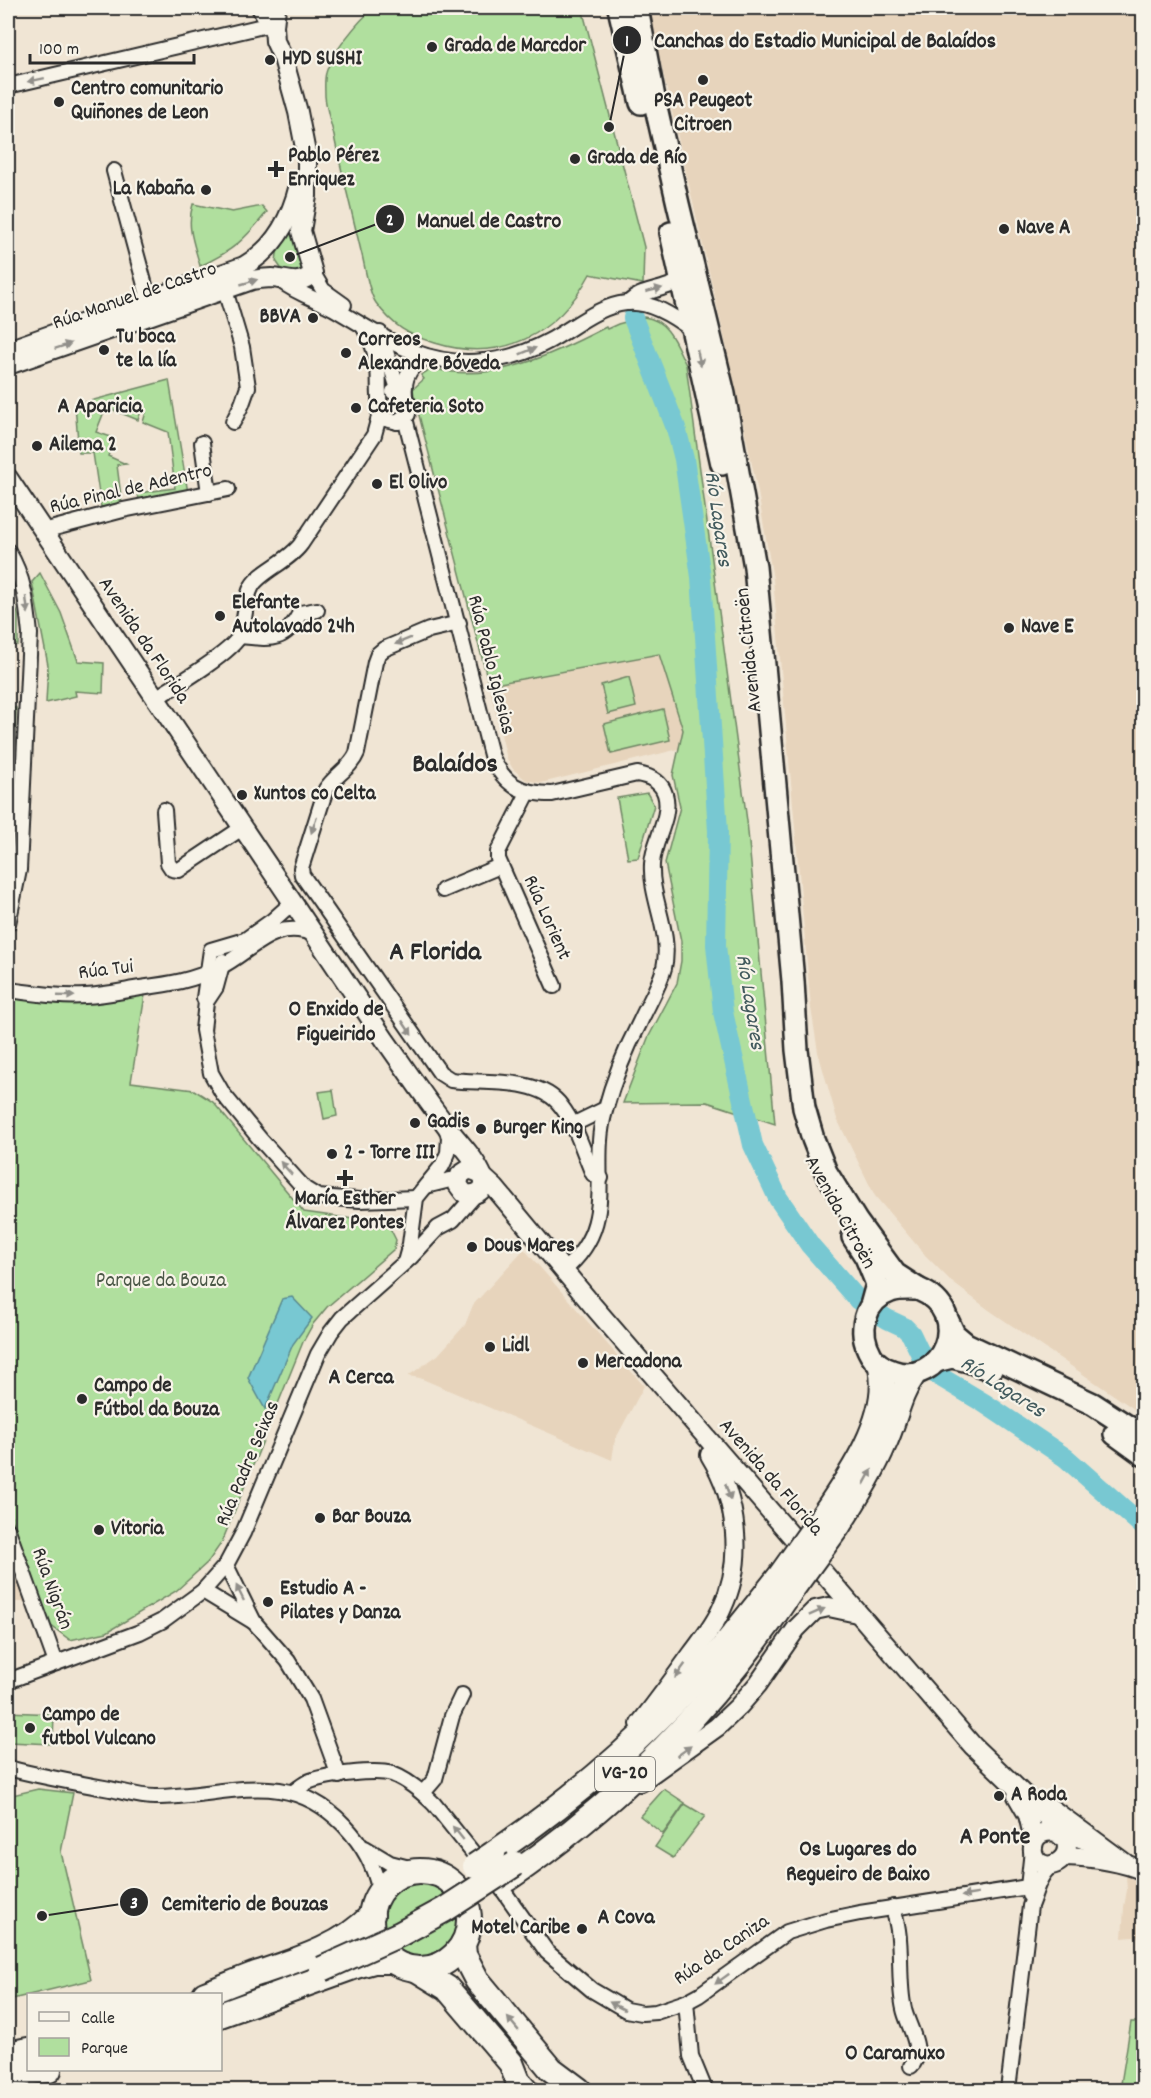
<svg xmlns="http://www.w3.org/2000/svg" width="1151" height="2098" viewBox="0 0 1151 2098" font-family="Dekko,sans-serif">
<rect width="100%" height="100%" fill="#f0e5d4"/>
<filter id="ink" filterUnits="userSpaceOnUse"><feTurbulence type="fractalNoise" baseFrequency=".0167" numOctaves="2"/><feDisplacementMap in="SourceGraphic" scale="12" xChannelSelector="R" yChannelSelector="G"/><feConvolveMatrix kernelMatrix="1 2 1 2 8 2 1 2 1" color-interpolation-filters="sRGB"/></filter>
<g filter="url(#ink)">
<g fill="#e7d4bc">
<path d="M648,8H1143V1415L989,1310L953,1283L925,1255L875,1196L837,1119L818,1052L811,1008L773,579L758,492L724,336Z"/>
<path d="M677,650L685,723L679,749L541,783L526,780L513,769L507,759L489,685Z"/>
<path d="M524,1249L644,1386L615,1440L612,1460L420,1378L408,1376L438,1355L465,1325L473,1305Z"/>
<path d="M8,1552L26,1602H8Z"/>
<path d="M1126,1876L1143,1884V1936L1122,1938L1124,1907L1127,1890Z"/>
</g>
<g fill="#b0df9e" stroke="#6e8564" stroke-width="1.5">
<path d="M374,8H582L644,247L643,284L590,274C558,334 502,364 435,343C408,335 393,326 376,303C368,292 365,265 361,251C352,213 342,174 334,136C331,123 326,109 325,96C325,89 324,79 326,73C331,54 359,20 374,8Z"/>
<path d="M193,204L232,212L262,206L267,212C244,240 233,251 200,266C194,243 186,227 193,204Z"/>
<path d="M290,232L293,233L305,270L299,274L283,271L276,261C277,251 280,237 290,232Z"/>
<path d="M644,317C669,320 676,345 686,365L747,821L775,1124L707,1102L623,1103L648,1038L677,983L681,961V941L665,863L680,807L673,775L683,730L659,654L489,685L414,396L413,389L424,379L421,375L432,368C491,385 554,354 606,327L607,329L618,324Z"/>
<path d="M169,380L188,493L139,501L138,493L175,488L168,432L143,422L146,412L141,411L138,420L106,407L96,432L114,438L108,456L126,464L117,465L122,504L101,507L93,453H79L75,405Z"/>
<path d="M40,573L61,613L78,661L104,663L103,693L75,691L76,696L46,703L48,665L32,582Z"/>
<path d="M12,594L18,615V645H8V595Z"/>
<path d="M629,677L636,707L608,714L601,685Z"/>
<path d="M8,708H16L13,771L8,831Z"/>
<path d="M663,709L670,740L611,754L604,724Z"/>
<path d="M647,793L654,805L638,858L628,859L617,798Z"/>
<path d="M145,995L131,1082L194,1090L213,1102L304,1212L382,1223L389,1226L396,1240L394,1249L327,1307L313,1324L303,1342L222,1542L208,1562L176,1591L107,1632L70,1640L50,1625L8,1507V1490L11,1487L8,1478V998L62,1004Z"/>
<path d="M333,1090L337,1116L324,1119L319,1092Z"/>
<path d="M8,1712L54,1714L53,1744L8,1742Z"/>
<path d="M38,1789L73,1793L61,1852L91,1980L8,2000V1796Z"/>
<path d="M664,1789L685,1803L663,1834L640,1816Z"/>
<path d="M685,1804L705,1816L673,1858L655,1847Z"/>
<circle cx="421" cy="1921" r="40"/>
<path d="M1131,2022H1143V2090H1120Z"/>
</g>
<path fill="#78c8d2" stroke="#59898f" stroke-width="1.5" d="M292,1297L312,1318L293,1344L265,1409L248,1378L282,1299Z"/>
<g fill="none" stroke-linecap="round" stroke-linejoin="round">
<path stroke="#78c8d2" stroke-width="20" d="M633,318L676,428L684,459L701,577L718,831L716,945L723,1012L753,1145L778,1198L810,1245L858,1300L887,1319L904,1327L911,1334L921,1355L937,1375L984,1403L1066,1458L1144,1527"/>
<g stroke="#2b2b2b" stroke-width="18">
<g id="street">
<path d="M259,8L272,32"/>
<path d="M8,86L267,25L275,17"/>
<path d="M114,171L149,300"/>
<path d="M313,273L323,290L344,305"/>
<path d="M281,281C296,293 316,299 333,308C383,337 424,368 484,361C507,359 529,352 549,341C573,328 598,306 626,303C650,300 675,317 692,330"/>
<path d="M225,290L242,347L248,387L242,404L233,422"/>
<path d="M628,303C639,292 651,292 665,287C673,285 681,280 689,277"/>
<path d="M363,326C371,339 376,352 378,368C380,382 376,410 385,419L398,422"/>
<path d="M380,333L399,392"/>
<path d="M393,392L402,394L409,404L408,414L397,422"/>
<path d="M405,396C403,376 411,363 429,357"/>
<path d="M405,418L491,755C504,785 520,794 552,794L637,774C649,776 661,781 665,794C672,817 653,841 652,864C650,899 672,932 664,968C659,987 648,1004 640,1022C626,1049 613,1081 605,1111C588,1170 621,1223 563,1271"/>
<path d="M202,443L209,493"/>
<path d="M43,531L123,510L228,489"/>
<path d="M8,551C24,577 27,604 30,634L19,870L8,924"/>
<path d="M459,623L429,630L384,649L378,654L375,662L357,753C351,768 335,775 326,789L301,868L302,875L440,1073L451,1080C483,1084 540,1076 561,1106C576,1125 583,1151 593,1174L601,1178"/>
<path d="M239,636C270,639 285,643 300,613L317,610"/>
<path d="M154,699C172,688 233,652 240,635C246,620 244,600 252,586C260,572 289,561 301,544L374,435L380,413"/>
<path d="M528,793L498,852V859L554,986"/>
<path d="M164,810L168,863L172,869L179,870L242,828"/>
<path d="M443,890L500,866"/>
<path d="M293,902L273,920L245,940L211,950L204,998L206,1002L203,1030L211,1073L223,1094L260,1139L305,1189L318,1197L360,1200L416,1198"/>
<path d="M8,990C33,993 60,998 85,996C104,995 122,991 140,988C170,984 192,981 220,967C252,951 273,918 314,934"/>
<path d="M206,1002L216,987L223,961"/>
<path d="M572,1125L605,1109"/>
<path d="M426,1186L450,1180H458"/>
<path d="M405,1262L410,1244L416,1198L442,1166L448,1153L449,1138L446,1126"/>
<path d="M8,1530L56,1663"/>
<path d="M226,1565L254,1622L288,1661L311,1699L339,1776"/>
<path d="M203,1591L254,1622"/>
<path d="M8,1681L140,1632L162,1621L203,1591L226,1565L243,1533L318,1354L331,1332L342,1318L411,1257L438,1228L453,1220L475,1195"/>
<path d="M8,1768C42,1777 76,1783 110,1789C125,1792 140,1797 155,1797C227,1797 286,1765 344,1825C364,1846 374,1865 380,1892"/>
<path d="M293,1792C298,1789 303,1784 308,1782C323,1775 377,1769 392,1774C408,1780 422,1792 434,1804L505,1893L547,1952L592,1990L626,2010L642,2013L656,2012L686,2002L699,1995L787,1932L826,1920L860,1913L1028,1887"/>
<path d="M423,1793L435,1779L452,1716L462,1695"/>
<path d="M365,1848L390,1863L421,1871"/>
<path d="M1029,1895L1028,1887L1032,1850"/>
<path d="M893,1907C895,1915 897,1923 898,1930C902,1956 898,1983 904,2009C907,2025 926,2051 911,2066"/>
<path d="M686,2002L691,2056L705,2090"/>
<path d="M1008,2090L1030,1906C1036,1892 1039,1873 1053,1865"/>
</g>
</g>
<g stroke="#2b2b2b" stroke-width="22">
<g id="secondary">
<path d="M8,350L244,266C274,249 291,218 299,185"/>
<path d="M8,365L252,280C259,279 265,278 272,278C288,279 299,287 313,273L301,231L307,196V158L298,112L283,58L275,41L274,26L276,8"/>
<path d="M8,478L385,1040C405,1068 424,1097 445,1124C458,1142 475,1157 483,1177C488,1191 474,1197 464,1193L458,1185L460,1175L469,1169L480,1173"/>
<path d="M483,1177L495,1188L594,1307L973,1746L1050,1820C1052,1823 1054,1829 1057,1832C1060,1836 1064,1837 1066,1842C1071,1857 1053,1871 1040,1863C1035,1859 1032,1853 1033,1847C1036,1816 1085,1840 1101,1846"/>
<path d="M640,1724C658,1701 675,1678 692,1654C703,1639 715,1625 722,1608C745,1560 737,1499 710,1455"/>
<path d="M640,1782L717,1727L739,1706L758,1684L796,1629L815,1610L829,1607L857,1613"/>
<path d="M1017,1796L1028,1815L1034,1840"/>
<path d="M1045,1804L1125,1863"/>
<path d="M1065,1856C1092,1857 1118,1860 1144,1871"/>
</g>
</g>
<g stroke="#2b2b2b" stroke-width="26">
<g id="primary">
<path d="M619,8L641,103"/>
<path d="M637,8L655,103L678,204L724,394L755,567L793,981L797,1050L804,1108L813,1139L826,1172L857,1222L895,1274L918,1289"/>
<path d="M671,233L722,464"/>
<path d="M853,1237L866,1257L877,1284L872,1302"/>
<path d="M918,1289C976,1313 941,1390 892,1371C883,1368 876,1364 871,1355C857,1331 864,1300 891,1291C899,1288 910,1289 918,1289Z"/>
<path d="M947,1319L954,1334L966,1344L1093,1404L1144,1437"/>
<path d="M936,1361L952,1357L968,1361L991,1370"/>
<path d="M1115,1434L1144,1455"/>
</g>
</g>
<g stroke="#2b2b2b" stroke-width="28">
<g id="highway">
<path d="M822,1517C849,1478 892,1417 881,1367"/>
<path d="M838,1526C855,1500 872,1473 884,1444C895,1421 898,1396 913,1375"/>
<path d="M493,1854C554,1812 613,1765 665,1712C707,1670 743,1622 780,1576"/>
<circle cx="420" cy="1920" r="49"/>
<path d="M507,1879C623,1800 715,1705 793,1588"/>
<path d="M463,1944L464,1955L477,1980L551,2069L579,2090"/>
<path d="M416,1969L447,1988L511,2063L518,2081L526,2090"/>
<path d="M205,1994C221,1988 237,1981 253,1975C294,1961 341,1948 372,1915"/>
<path d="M220,2015L356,1966L374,1961H393"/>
<path d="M8,2054L28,2050"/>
<path d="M8,2075L49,2070"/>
</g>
</g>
<use href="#street" stroke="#f7f3e8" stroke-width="14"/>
<use href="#secondary" stroke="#f7f3e8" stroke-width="18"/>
<use href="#primary" stroke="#f7f3e8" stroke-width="21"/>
<use href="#highway" stroke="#f7f3e8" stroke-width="24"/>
<g stroke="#2b2b2b" stroke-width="28" stroke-linecap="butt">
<g id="highway-bridge">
<path d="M780,1576L822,1517"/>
<path d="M793,1588L838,1526"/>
<path d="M475,1866L493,1854"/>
<path d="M322,1969L400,1934L444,1910L515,1864"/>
</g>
</g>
<use href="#highway-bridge" stroke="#f7f3e8" stroke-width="24"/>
</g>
<defs><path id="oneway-solid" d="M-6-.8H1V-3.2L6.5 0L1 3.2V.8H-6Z" transform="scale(1.5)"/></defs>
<g fill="#918f8a">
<use href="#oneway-solid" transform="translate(36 80) rotate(168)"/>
<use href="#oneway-solid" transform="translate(249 282) rotate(-16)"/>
<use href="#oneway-solid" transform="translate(654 290) rotate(-14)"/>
<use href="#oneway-solid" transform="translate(63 346) rotate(-19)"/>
<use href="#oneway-solid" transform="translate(528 351) rotate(-22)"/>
<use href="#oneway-solid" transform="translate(699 358) rotate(77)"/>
<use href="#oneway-solid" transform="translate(27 605) rotate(83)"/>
<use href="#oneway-solid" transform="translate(403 641) rotate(158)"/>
<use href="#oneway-solid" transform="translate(314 825) rotate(109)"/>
<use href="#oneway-solid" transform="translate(66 996) rotate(2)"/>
<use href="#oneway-solid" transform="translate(407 1028) rotate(56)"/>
<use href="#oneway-solid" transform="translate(286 1168) rotate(-132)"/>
<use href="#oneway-solid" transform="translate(868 1477) rotate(-61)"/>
<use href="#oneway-solid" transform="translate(728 1492) rotate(71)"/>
<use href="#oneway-solid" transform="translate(240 1593) rotate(-116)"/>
<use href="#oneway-solid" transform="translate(817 1612) rotate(-24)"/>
<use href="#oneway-solid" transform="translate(680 1671) rotate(126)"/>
<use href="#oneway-solid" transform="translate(684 1751) rotate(-36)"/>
<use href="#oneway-solid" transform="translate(458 1833) rotate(-129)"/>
<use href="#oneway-solid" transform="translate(970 1895) rotate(171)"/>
<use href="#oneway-solid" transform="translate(722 1979) rotate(144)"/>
<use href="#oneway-solid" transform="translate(617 2006) rotate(-153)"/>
<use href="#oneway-solid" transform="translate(513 2024) rotate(-130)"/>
</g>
</g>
<g fill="#2b2b2b" stroke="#f7f3e8" stroke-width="2">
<circle cx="432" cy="47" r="6"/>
<circle cx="270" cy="60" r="6"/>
<circle cx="703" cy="80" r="6"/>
<circle cx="59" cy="102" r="6"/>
<circle cx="575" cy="159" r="6"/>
<path d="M273 160h6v6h6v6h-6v6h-6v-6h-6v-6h6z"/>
<circle cx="206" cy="190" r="6"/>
<circle cx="1004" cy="229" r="6"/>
<circle cx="313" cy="318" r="6"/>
<circle cx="104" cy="350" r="6"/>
<circle cx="346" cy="353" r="6"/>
<circle cx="356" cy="408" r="6"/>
<circle cx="37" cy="446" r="6"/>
<circle cx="377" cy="484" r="6"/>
<circle cx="220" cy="616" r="6"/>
<circle cx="1009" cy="628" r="6"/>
<circle cx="242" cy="795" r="6"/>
<circle cx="415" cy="1123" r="6"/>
<circle cx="481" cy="1129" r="6"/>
<circle cx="332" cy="1154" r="6"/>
<path d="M342 1169h6v6h6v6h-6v6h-6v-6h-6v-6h6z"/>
<circle cx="472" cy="1247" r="6"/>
<circle cx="490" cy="1347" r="6"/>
<circle cx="583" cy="1363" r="6"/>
<circle cx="82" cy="1399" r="6"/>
<circle cx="320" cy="1518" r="6"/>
<circle cx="99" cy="1530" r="6"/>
<circle cx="268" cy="1602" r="6"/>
<circle cx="30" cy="1728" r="6"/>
<circle cx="999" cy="1796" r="6"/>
<circle cx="582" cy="1929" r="6"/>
</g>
<g text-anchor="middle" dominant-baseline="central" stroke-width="4.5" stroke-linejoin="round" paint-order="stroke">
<rect fill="#f7f3e8" stroke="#686764" stroke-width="1.5" x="595" y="1757" width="60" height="34" rx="4.5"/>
<g font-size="20" font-weight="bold" fill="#2b2b2b">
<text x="625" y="1774">VG-20</text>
</g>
<g font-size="21" font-weight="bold" fill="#2b2b2b" stroke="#f7f3e8" text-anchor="start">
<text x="444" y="47">Grada de Marcdor</text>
<text x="282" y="60">HYD SUSHI</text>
<text x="71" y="90">Centro comunitario<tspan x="71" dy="24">Quiñones de Leon</tspan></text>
<text x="703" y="102" text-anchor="middle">PSA Peugeot<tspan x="703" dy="24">Citroen</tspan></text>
<text x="288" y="157">Pablo Pérez<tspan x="288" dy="24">Enriquez</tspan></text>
<text x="587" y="159">Grada de Río</text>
<text x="194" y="190" text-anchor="end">La Kabaña</text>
<text x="1016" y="229">Nave A</text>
<text x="301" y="318" text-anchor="end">BBVA</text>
<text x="116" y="338">Tu boca<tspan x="116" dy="24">te la lía</tspan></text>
<text x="358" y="341">Correos<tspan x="358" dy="24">Alexandre Bóveda</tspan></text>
<text x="368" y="408">Cafeteria Soto</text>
<text x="49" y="446">Ailema 2</text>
<text x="389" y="484">El Olivo</text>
<text x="232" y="604">Elefante<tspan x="232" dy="24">Autolavado 24h</tspan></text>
<text x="1021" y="628">Nave E</text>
<text x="254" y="795">Xuntos co Celta</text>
<text x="427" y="1123">Gadis</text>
<text x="493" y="1129">Burger King</text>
<text x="344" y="1154">2 - Torre III</text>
<text x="345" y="1200" text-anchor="middle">María Esther<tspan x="345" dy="24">Álvarez Pontes</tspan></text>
<text x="484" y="1247">Dous Mares</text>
<text x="502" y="1347">Lidl</text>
<text x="595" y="1363">Mercadona</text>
<text x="94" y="1387">Campo de<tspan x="94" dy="24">Fútbol da Bouza</tspan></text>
<text x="332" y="1518">Bar Bouza</text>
<text x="111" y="1530">Vitoria</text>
<text x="280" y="1590">Estudio A -<tspan x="280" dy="24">Pilates y Danza</tspan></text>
<text x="42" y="1716">Campo de<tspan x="42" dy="24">futbol Vulcano</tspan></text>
<text x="1011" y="1796">A Roda</text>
<text x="570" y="1929" text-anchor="end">Motel Caribe</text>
</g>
<g font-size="21" fill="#2b2b2b" stroke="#f7f3e8">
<text transform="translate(135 297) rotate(-19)">Rúa Manuel de Castro</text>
<text transform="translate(131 490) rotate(-13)">Rúa Pinal de Adentro</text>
<text transform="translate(143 641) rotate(56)">Avenida da Florida</text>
<text transform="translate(750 650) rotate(-96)">Avenida Citroën</text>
<text transform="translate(490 665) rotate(76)">Rúa Pablo Iglesias</text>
<text transform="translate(546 918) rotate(66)">Rúa Lorient</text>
<text transform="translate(106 971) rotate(-7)">Rúa Tui</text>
<text transform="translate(839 1213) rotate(61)">Avenida Citroën</text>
<text transform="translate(249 1464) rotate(-67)">Rúa Padre Seixas</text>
<text transform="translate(770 1478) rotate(49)">Avenida da Florida</text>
<text transform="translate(51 1589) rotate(70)">Rúa Nigrán</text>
<text transform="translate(722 1951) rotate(-34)">Rúa da Caniza</text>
</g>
<g font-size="21" fill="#4c5848" stroke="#f7f3e8">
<text x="161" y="1282">Parque da Bouza</text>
</g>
<g font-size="22" font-weight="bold" fill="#2b2b2b" stroke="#f7f3e8">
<text x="100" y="407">A Aparicia</text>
<text x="336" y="1010">O Enxido de<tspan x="336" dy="25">Figueirido</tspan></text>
<text x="361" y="1378">A Cerca</text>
<text x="858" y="1850">Os Lugares do<tspan x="858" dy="25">Regueiro de Baixo</tspan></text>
<text x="626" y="1918">A Cova</text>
<text x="895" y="2054">O Caramuxo</text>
</g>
<g font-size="22" font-style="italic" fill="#425a5d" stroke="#f7f3e8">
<text transform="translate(717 519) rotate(82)">Río Lagares</text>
<text transform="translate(749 1002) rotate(81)">Río Lagares</text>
<text transform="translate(1002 1388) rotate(33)">Río Lagares</text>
</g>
<g font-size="24" font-weight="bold" fill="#2b2b2b" stroke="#f7f3e8">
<text x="995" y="1838">A Ponte</text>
</g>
<g font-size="27" font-weight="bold" fill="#2b2b2b" stroke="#f7f3e8">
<text x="455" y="765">Balaídos</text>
<text x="435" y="953">A Florida</text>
</g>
</g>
<path fill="none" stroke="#2b2b2b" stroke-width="2" d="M609 127L627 40M290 257L390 219M42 1916L134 1902"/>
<g fill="#2b2b2b" stroke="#f7f3e8" stroke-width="2">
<circle cx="609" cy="127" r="6"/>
<circle cx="290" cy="257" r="6"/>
<circle cx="42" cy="1916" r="6"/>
<circle cx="627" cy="40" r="15"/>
<circle cx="390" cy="219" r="15"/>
<circle cx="134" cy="1902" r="15"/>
</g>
<g font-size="18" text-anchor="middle" font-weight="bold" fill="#fff">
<text x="627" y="46">1</text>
<text x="390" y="225">2</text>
<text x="134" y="1908">3</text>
</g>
<g font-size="22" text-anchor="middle" font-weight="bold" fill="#2b2b2b" stroke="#f7f3e8" stroke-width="4.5" stroke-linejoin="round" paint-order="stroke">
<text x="825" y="47">Canchas do Estadio Municipal de Balaídos</text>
<text x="489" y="227">Manuel de Castro</text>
<text x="245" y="1910">Cemiterio de Bouzas</text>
</g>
<rect width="1151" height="2098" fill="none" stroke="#f7f3e8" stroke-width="30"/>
<rect x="15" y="15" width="1121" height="2068" fill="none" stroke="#2b2b2b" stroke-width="2" filter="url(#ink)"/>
<rect x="27" y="1993" width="195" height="78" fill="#f7f3e8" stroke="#a5a39c" stroke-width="1.5"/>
<rect x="39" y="2012" width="30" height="9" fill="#f7f3e8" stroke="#a5a39c" stroke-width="1.5"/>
<text x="81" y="2023" font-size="18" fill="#2b2b2b">Calle</text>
<rect x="39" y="2038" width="30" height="18" fill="#b0df9e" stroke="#a5a39c" stroke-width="1.5"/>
<text x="81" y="2053" font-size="18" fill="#2b2b2b">Parque</text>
<path d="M30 54v9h164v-9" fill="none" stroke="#2b2b2b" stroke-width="3"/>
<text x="39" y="54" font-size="18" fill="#2b2b2b" stroke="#f7f3e8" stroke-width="4.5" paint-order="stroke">100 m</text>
</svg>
